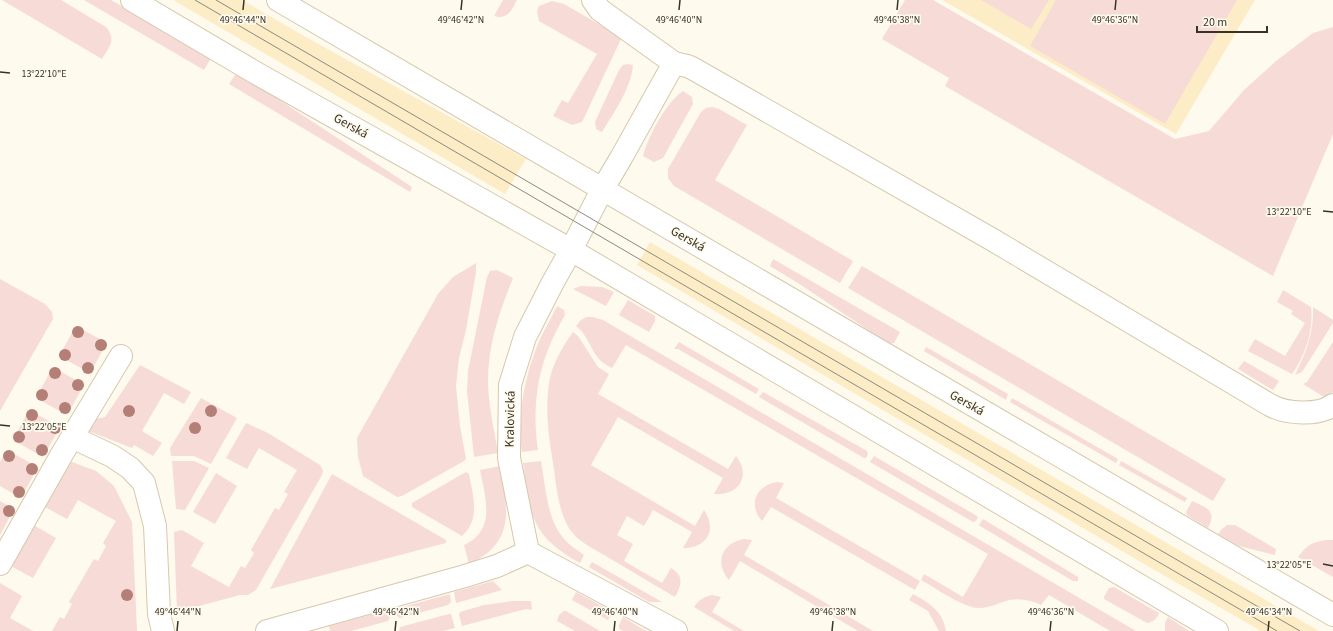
<svg xmlns="http://www.w3.org/2000/svg" width="1333" height="631" viewBox="0 0 1333 631" font-family="'Source Sans 3',sans-serif">
<rect width="100%" height="100%" fill="#fffaee"/>
<g fill="#fcedc7">
<path d="M173,0H242L306,37L526,159L505,194Z"/>
<path d="M942,0H1255L1176,134Z"/>
<path d="M650,242L1196,560L1319,631H1261L1139,561L637,265Z"/>
</g>
<g fill="#f7dbd7">
<path d="M2,0H61L106,27C117,40 109,47 102,59Z"/>
<path d="M84,0H111L211,58L204,70Z"/>
<path d="M503,0H517C512,10 508,20 494,16Z"/>
<path d="M905,0H933L1175,139L1209,131L1244,90L1276,61L1313,33L1333,27V134L1273,276L945,86L949,78L882,39Z"/>
<path d="M981,0H1049L1031,29Z"/>
<path d="M1056,0H1237L1165,124L1030,46Z"/>
<path d="M552,1L564,4L614,33L621,39L584,118L582,122L572,125L553,116L562,100L568,103L571,98L597,54L539,21L537,11L539,6Z"/>
<path d="M627,64L633,65C631,89 614,112 602,132L596,129L595,122L619,70L623,65Z"/>
<path d="M237,72L412,187L410,192L229,84Z"/>
<path d="M683,91L692,97L693,104L663,158L654,162L643,156C647,138 667,101 683,91Z"/>
<path d="M712,107L719,109L747,125L715,180L853,261L840,283L674,186L668,178V169L701,112L706,108Z"/>
<path d="M773,259L900,332L894,343L889,344L801,285L770,266Z"/>
<path d="M476,263V272L466,330L459,358L456,386L460,426L466,459L464,461L402,496L397,497L363,476L358,457L357,438L438,294L453,277Z"/>
<path d="M862,266L1226,479L1213,501L848,288Z"/>
<path d="M497,270L513,278C500,310 488,345 488,380C488,404 494,429 498,453L474,457L467,391L468,371L487,277L490,271Z"/>
<path d="M0,279L45,304L52,312L53,319L0,411Z"/>
<path d="M581,286L602,287L614,292L606,306L573,289Z"/>
<path d="M1283,290L1311,307C1314,330 1305,356 1292,374L1248,351L1255,339L1285,356L1305,323L1291,314L1293,311L1277,302Z"/>
<path d="M628,300L655,316V321L649,332L619,315Z"/>
<path d="M557,306L564,310L565,315C539,359 531,400 538,450L522,452C517,414 525,374 540,339C545,328 552,317 557,306Z"/>
<path d="M1313,307L1333,320V323L1302,372L1295,375C1306,353 1314,332 1313,307Z"/>
<path d="M586,317H593L603,320L1136,631H1110L1049,595L1041,605C1031,600 1020,598 1009,600C999,603 989,608 979,608C963,608 936,588 921,580L924,574L963,597L988,554L626,345L612,368C608,366 602,363 599,359C590,349 588,335 576,326L581,320Z"/>
<path d="M76,326L107,343L90,373L59,356Z"/>
<path d="M573,332L578,336L598,367L609,374L598,394L728,469L736,456C752,476 738,496 714,494L723,478L618,417L591,465L695,526L704,510C718,531 706,548 683,548L692,532L653,510L644,526L627,516L617,535L633,544L624,561L662,583L671,568C684,576 682,584 675,597C651,583 628,569 604,555C594,549 579,542 572,532C560,518 556,487 554,469C549,438 544,409 550,378C554,361 563,346 573,332Z"/>
<path d="M679,342L757,388L759,389L756,394L678,349H674Z"/>
<path d="M1333,342V392L1324,397L1303,384L1307,382Z"/>
<path d="M926,347L1008,394L1006,400L924,351Z"/>
<path d="M1244,361L1279,381L1273,390L1238,369Z"/>
<path d="M140,365L191,392L184,404L164,393L142,431L162,443L153,456L134,445L132,448L91,432H85L91,420L105,417Z"/>
<path d="M53,367L84,385L67,415L36,398Z"/>
<path d="M763,392L867,451L868,454L866,458H864L759,397Z"/>
<path d="M201,398L237,418L211,464L194,456H171L170,448Z"/>
<path d="M1012,398L1118,459L1116,463L1010,402Z"/>
<path d="M29,410L60,427L43,457L13,440Z"/>
<path d="M246,423L268,433L320,465L323,470L322,475L256,590L248,595H240L177,612L174,532L182,530L204,543L191,566L229,587L241,566L245,568L254,553L251,550L275,508L279,510L288,494L284,492L297,470L259,448L247,469L226,458Z"/>
<path d="M7,450L38,467L21,498L0,486V462Z"/>
<path d="M874,456L977,516L978,517L976,521L973,522L870,462Z"/>
<path d="M172,461H194L209,468L185,510L176,509Z"/>
<path d="M541,461C545,483 547,517 561,535C567,544 576,549 584,555L580,563C531,536 530,515 523,463Z"/>
<path d="M1121,461L1187,498L1185,502L1119,465Z"/>
<path d="M72,462L96,471L114,486L132,522L137,631H52L60,617L64,619L72,604L69,602L94,559L98,561L106,546L103,543L116,521L78,500L67,519L43,506L68,464Z"/>
<path d="M500,466C508,508 516,543 469,564L464,545C497,530 485,497 480,470Z"/>
<path d="M466,472L469,474C473,496 481,519 462,536L412,507V503Z"/>
<path d="M216,473L237,486L215,524L193,512Z"/>
<path d="M332,474L446,540V543L270,589Z"/>
<path d="M777,482L784,483L776,498L920,581L915,590L771,507L762,521C748,505 755,486 777,482Z"/>
<path d="M0,501L14,509L0,535Z"/>
<path d="M1192,501C1205,507 1218,510 1208,528L1187,515L1186,512Z"/>
<path d="M983,519L1078,577V581H1073L980,526L979,525Z"/>
<path d="M30,523L56,538L33,578L7,564Z"/>
<path d="M1227,525H1235L1276,549L1275,555L1239,546L1218,534L1221,530Z"/>
<path d="M744,539L752,540L744,555L873,631H858L740,561L729,580C714,562 722,543 744,539Z"/>
<path d="M1326,540H1333V577L1298,557C1308,544 1311,543 1326,540Z"/>
<path d="M592,562L662,602H649L589,567Z"/>
<path d="M493,581L502,590L456,603L454,592Z"/>
<path d="M0,583L22,596L10,618L33,631H0Z"/>
<path d="M1114,587L1159,613C1157,619 1153,622 1147,623L1104,599V597L1109,588Z"/>
<path d="M576,592L613,612L608,620L572,600Z"/>
<path d="M450,594L451,602L448,605L400,618L397,616L395,609Z"/>
<path d="M913,594C929,603 943,611 946,631H939L928,611L909,600Z"/>
<path d="M712,595L721,597L712,612L744,631H734L694,607C699,600 703,597 712,595Z"/>
<path d="M513,601H531L532,610L526,609L462,626L459,615L460,612L484,605Z"/>
<path d="M388,610L390,617L388,621L351,631H330L329,626Z"/>
<path d="M564,611H566L600,631H575L557,621L559,615Z"/>
<path d="M449,614H451L455,628L443,631H399L400,627Z"/>
<path d="M623,617L646,631H623L619,629V625Z"/>
<path d="M1168,617L1189,631H1165V623Z"/>
</g>
<g fill="none" stroke-linecap="round" stroke-linejoin="round">
<g stroke="#d5c9ac" stroke-width="24">
<g id="minor">
<path d="M593,0L600,10L674,63"/>
<path d="M72,437L112,456L130,468L144,483L155,526L159,614L163,631"/>
<path d="M0,564L62,454L121,356"/>
<path d="M267,631L465,576L497,566L528,552"/>
<path d="M676,631L528,552L509,458L510,385L525,337L552,284L571,250L602,190L621,158L674,63L687,66L692,68L993,240L1270,405C1286,414 1318,416 1333,405"/>
</g>
</g>
<g stroke="#d5c9ac" stroke-width="24">
<g id="tertiary">
<path d="M132,0L256,73L571,250L1217,631"/>
<path d="M278,0L1333,615"/>
</g>
</g>
<use href="#minor" stroke="#fff" stroke-width="22"/>
<use href="#tertiary" stroke="#fff" stroke-width="22"/>
<g stroke="#8d897d" stroke-width="1">
<path d="M195,0L1277,631"/>
<path d="M216,0L1191,568L1300,631"/>
</g>
</g>
<g fill="#b37f76">
<circle cx="78" cy="332" r="6"/>
<circle cx="101" cy="345" r="6"/>
<circle cx="65" cy="355" r="6"/>
<circle cx="88" cy="368" r="6"/>
<circle cx="55" cy="373" r="6"/>
<circle cx="78" cy="385" r="6"/>
<circle cx="42" cy="395" r="6"/>
<circle cx="65" cy="408" r="6"/>
<circle cx="129" cy="411" r="6"/>
<circle cx="211" cy="411" r="6"/>
<circle cx="32" cy="415" r="6"/>
<circle cx="55" cy="428" r="6"/>
<circle cx="195" cy="428" r="6"/>
<circle cx="19" cy="437" r="6"/>
<circle cx="42" cy="450" r="6"/>
<circle cx="9" cy="456" r="6"/>
<circle cx="32" cy="469" r="6"/>
<circle cx="19" cy="492" r="6"/>
<circle cx="9" cy="511" r="6"/>
<circle cx="127" cy="595" r="6"/>
</g>
<path fill="none" stroke="#373327" stroke-width="1.5" d="M243,10L244,0M461,10L462,0M679,10L680,0M897,10L898,0M1115,10L1116,0M0,72L10,73M1323,211L1333,212M0,425L10,426M1323,564L1333,566M177,631L178,621M395,631L396,621M614,631L615,621M832,631L833,621M1050,631L1051,621M1268,631L1269,621"/>
<g text-anchor="middle" dominant-baseline="central" stroke-width="3.5" stroke-linejoin="round" paint-order="stroke">
<g font-size="13" fill="#373327" stroke="#fffaee">
<text transform="translate(351 126) rotate(29)">Gerská</text>
<text transform="translate(688 239) rotate(30)">Gerská</text>
<text transform="translate(967 403) rotate(30)">Gerská</text>
<text transform="translate(510 419) rotate(-89)">Kralovická</text>
</g>
</g>
<g font-size="10" text-anchor="middle" fill="#373327" stroke="#fffaee" stroke-width="3.5" stroke-linejoin="round" paint-order="stroke">
<text x="243" y="23">49°46'44"N</text>
<text x="461" y="23">49°46'42"N</text>
<text x="679" y="23">49°46'40"N</text>
<text x="897" y="23">49°46'38"N</text>
<text x="1115" y="23">49°46'36"N</text>
<text x="44" y="77">13°22'10"E</text>
<text x="1289" y="215">13°22'10"E</text>
<text x="44" y="430">13°22'05"E</text>
<text x="1289" y="568">13°22'05"E</text>
<text x="178" y="615">49°46'44"N</text>
<text x="396" y="615">49°46'42"N</text>
<text x="615" y="615">49°46'40"N</text>
<text x="833" y="615">49°46'38"N</text>
<text x="1051" y="615">49°46'36"N</text>
<text x="1269" y="615">49°46'34"N</text>
</g>
<path d="M1197 26v6h70v-6" fill="none" stroke="#373327" stroke-width="2"/>
<text x="1203" y="26" font-size="12" fill="#373327" stroke="#fffaee" stroke-width="3" paint-order="stroke">20 m</text>
</svg>
